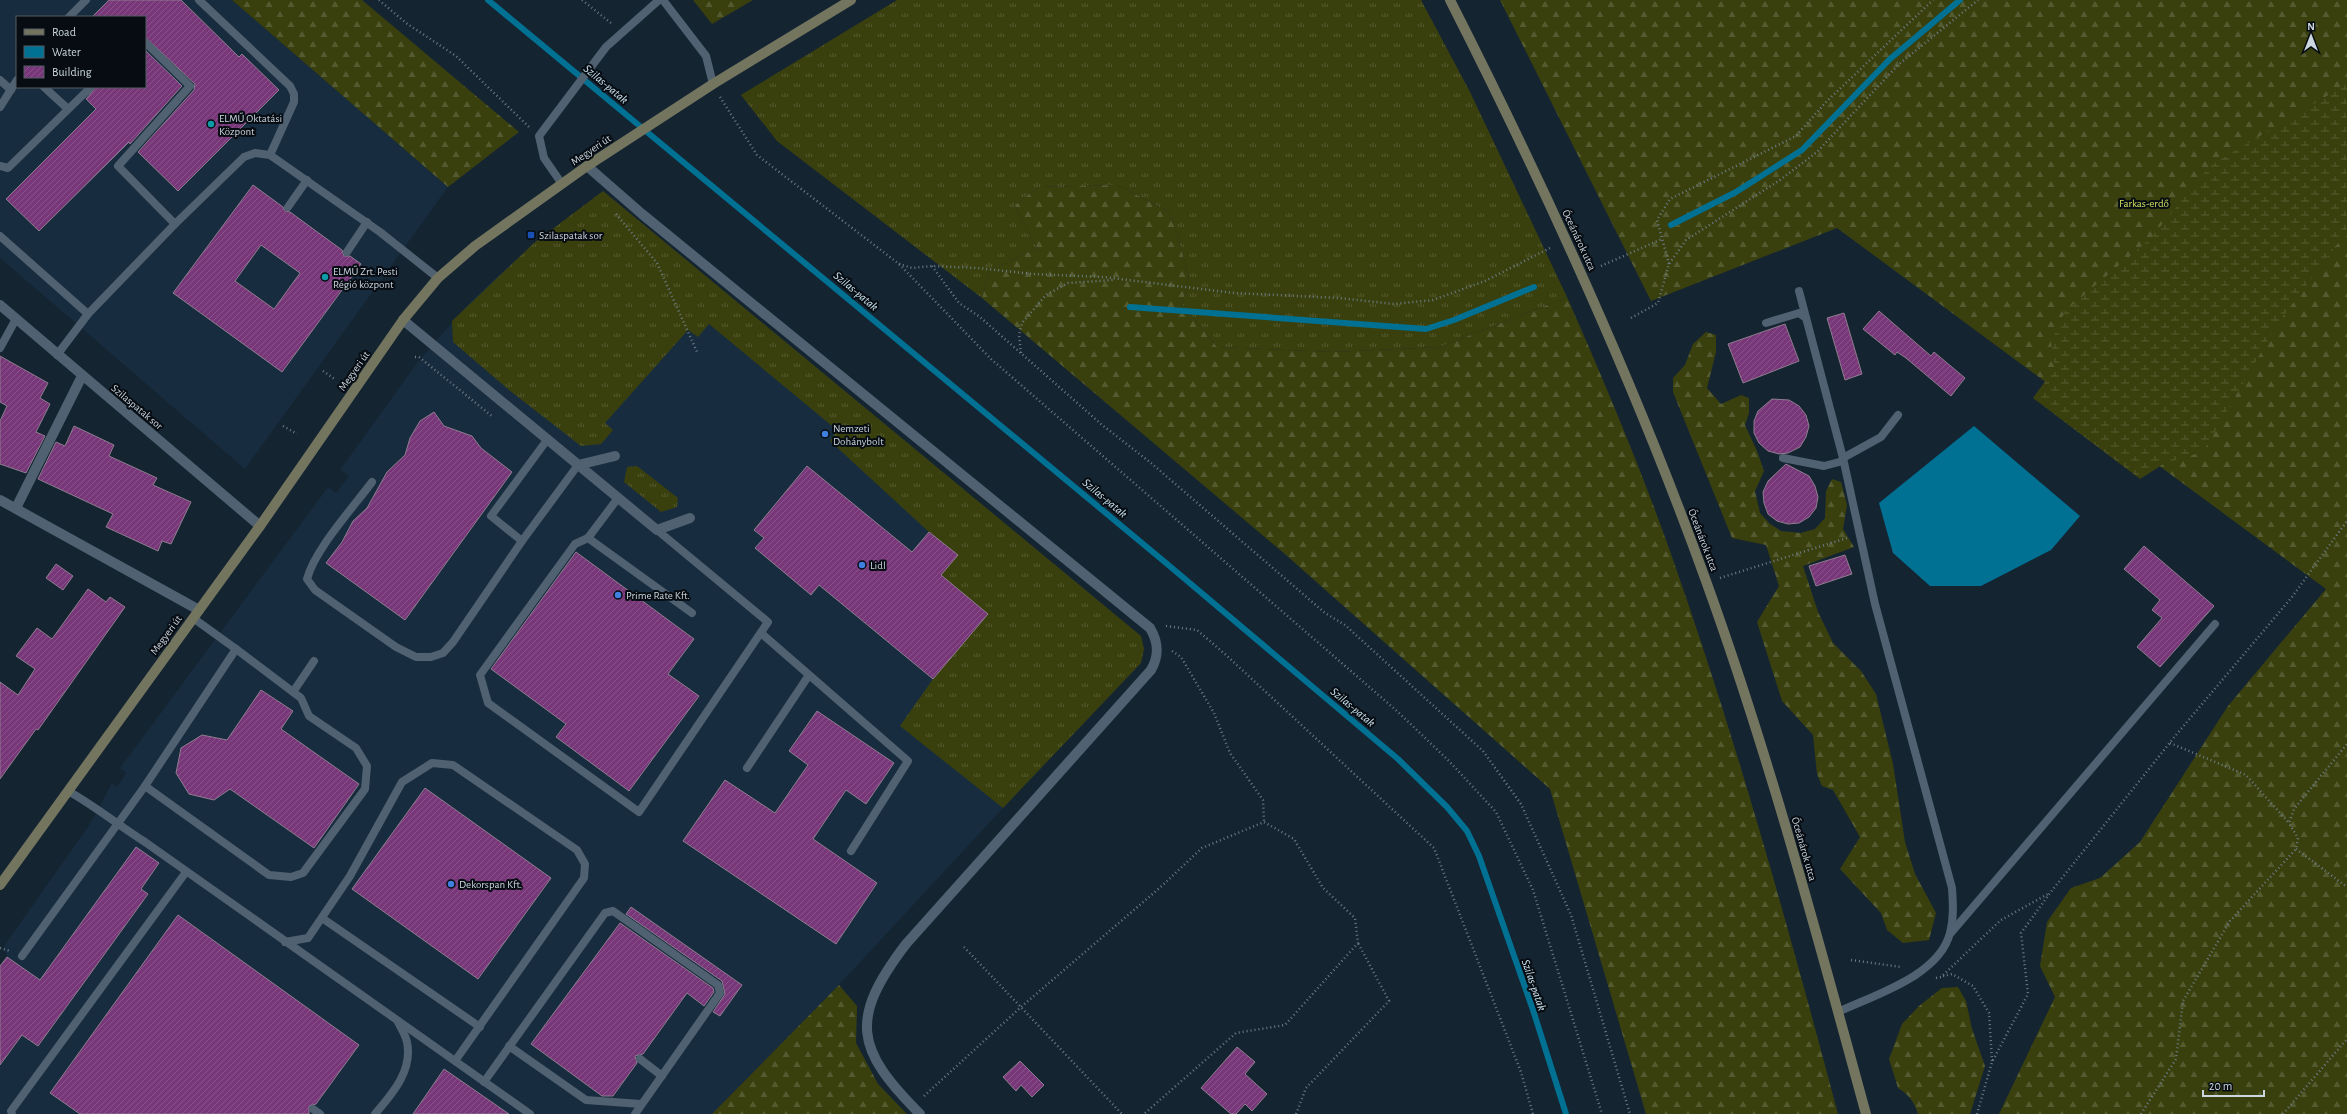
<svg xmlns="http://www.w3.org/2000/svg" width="2347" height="1114" viewBox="0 0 2347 1114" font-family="'Alegreya Sans',sans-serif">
<defs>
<pattern id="grass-tufts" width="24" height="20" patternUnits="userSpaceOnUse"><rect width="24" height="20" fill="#3a400d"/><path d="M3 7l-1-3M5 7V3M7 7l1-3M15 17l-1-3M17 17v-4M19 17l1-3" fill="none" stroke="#555b30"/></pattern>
<pattern id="forest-firs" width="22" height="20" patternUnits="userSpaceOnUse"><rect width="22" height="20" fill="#3a400d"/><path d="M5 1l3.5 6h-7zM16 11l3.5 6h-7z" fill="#555b30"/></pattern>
<pattern id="wetland-marsh" width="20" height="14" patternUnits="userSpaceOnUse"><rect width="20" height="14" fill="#3a400d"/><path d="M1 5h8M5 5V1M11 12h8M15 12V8" fill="none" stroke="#555b30"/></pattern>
<pattern id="building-hatch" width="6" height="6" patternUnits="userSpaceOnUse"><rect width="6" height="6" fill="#783779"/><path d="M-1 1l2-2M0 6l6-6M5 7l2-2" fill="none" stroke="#8a538c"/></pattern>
</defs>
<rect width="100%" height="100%" fill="#142431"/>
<g fill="#172c3e" fill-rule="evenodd">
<path d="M0,0H232L448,187L245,469L0,258ZM17,17H145V87H17Z"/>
<path d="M603,191L1141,636L1144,649L1141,663L1003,808L839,985L712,1114H0V966L7,957L4,946L90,824L112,783L117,787L126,773L120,768L328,487L336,493L349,476L340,470L417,363L473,299L534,243Z"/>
</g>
<g fill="url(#grass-tufts)">
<path d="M897,0H1421L1470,92L1567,297L1440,347L1333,352L1217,347L1182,304L1189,277L1171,213L1118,185L1039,187L1015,205L1037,248L990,270L982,298L777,141L741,95Z"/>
<path d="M603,191L1141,636L1144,649L1141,663L1003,808L900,726L933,679L988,614L941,575L957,555L929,532L830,441L837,430L709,324L698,337L688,330L605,423L613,430L601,444L581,446L509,390L453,342L452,321L534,243Z"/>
<path d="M637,466L678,498L677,507L661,512L624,482L627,467Z"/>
</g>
<g fill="url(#forest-firs)">
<path d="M232,0H362L519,132L448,187Z"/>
<path d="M693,0H753L712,24Z"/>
<path d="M1500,0H2347V1114H1999L2055,997L2040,966L2047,922L2071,888L2100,878L2140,842L2228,706L2326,589L1837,228L1651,301Z"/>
<path d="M1118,185L1171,213L1189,277L1182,304L1217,347L1333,352L1440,347L1567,297C1604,381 1640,466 1671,554C1736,738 1788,926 1838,1114H1646L1550,789L1286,555L982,298L990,270L1037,248L1015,205L1039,187Z"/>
<path d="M1706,332L1716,335V352L1707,388L1721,404L1741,395L1749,398V413L1745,425L1757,451L1764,471L1755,491L1760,513L1770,524L1781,531L1801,533L1815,529L1825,518L1826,491L1832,479L1841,482L1847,505L1843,529L1854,547L1803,566L1818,612L1833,643L1861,671L1876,694L1893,764L1905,842L1915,874L1936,913L1929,940L1903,943L1887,930L1881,913L1840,869L1860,837L1833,790L1822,786L1817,774L1813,735L1782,701L1757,622L1779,586L1766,545L1732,538L1673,392V378L1685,365L1693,344Z"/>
<path d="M839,985L857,1006L856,1043L878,1084L907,1114H712Z"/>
<path d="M1958,987L1966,1001L1972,1029L1985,1066L1970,1114H1918C1914,1101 1909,1095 1898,1088L1889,1059L1902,1024L1919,1006L1942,988Z"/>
</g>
<path fill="url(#wetland-marsh)" d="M2347,84V236L2342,238L2278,323L2203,452L2165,463L2140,479L2033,398L2055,368L2051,343L2065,311L2150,239L2211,165Z"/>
<path fill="#007093" d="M1974,426L2080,516L2051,550L1981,586H1930L1893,553L1879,503Z"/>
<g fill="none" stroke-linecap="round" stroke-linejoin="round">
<g stroke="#007093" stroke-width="6">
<path d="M488,0L1166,563L1398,759L1447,807L1467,831L1479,856L1533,1010L1566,1114"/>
<path d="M1671,225L1736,192L1802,150L1890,59L1960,0"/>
<path d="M1130,307L1426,329L1454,320L1534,287"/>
</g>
</g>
<g fill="url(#building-hatch)" stroke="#8e7d8e" fill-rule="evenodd">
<path d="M109,0H181L239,57L242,54L279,90L178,191L138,152L194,90L195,84L145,37V17H92Z"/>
<path d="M145,50L182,86L130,144L129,142L39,231L6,199L96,109L86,99L96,87H145Z"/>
<path d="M253,185L283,207L285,211L290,212L342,250L344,256H350L361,264L282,372L173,293ZM261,245L300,273L274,309L235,281Z"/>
<path d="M1879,311L1931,356L1934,352L1965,378L1951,396L1906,358L1897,352L1895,355L1863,329Z"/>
<path d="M1844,313L1862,374L1845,380L1827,318Z"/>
<path d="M1785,324L1799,361L1743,383L1728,344Z"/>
<path d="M0,356L48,383L40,398L50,404L36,432L45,436L26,473L0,464V421L7,406L0,402Z"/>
<path d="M1772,399L1789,400L1799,406L1806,415L1809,426L1806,437L1800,447L1788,453L1779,454L1768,451L1759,443L1754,433V421L1758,411Z"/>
<path d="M434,412L444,426L472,436L481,448L512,472L405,620L326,563L342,542L353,521L367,508L387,472L405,455L410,438L420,421Z"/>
<path d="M74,426L114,445L109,456L157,478L153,485L191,502L171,544L162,541L158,551L106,527L113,514L38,479L56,442L65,446Z"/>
<path d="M1786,464L1809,476L1815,486L1818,497L1816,508L1809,517L1799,523L1788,524L1777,521L1768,514L1764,503L1763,492L1768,481Z"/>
<path d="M807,466L912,552L929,532L958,555L941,575L988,614L933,679L819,585L811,595L755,548L764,538L754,530Z"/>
<path d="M2144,546L2214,606L2160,667L2137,647L2162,618L2152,610L2160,600L2124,569Z"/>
<path d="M576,552L694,639L668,674L699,696L629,791L556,737L566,724L491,669Z"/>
<path d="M1845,555L1852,574L1816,586L1809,566Z"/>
<path d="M56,564L73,576L63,590L46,578Z"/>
<path d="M88,589L106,602L110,597L125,607L38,730L36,729L0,779V682L18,695L35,669L16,656L37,628L52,639Z"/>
<path d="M261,690L293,711L281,729L359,784L314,848L230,789L214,800L189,794L176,773L181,748L202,735L227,740Z"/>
<path d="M817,711L894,763L866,804L846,790L813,839L877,883L836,944L683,841L725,780L775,813L808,765L789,751Z"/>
<path d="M425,788L551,878L478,979L352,889Z"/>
<path d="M136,847L159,863L141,889L148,894L38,1046L22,1035L0,1065V966L7,957L40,980Z"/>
<path d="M631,907L742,985L720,1016L713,1012L725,994L722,981L626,914Z"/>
<path d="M178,915L359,1045L316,1104L309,1106V1114H80L50,1093Z"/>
<path d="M620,923L713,988L714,992L704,1006L687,993L643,1054L635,1056L637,1063L613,1096H602L531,1044Z"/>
<path d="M1237,1047L1255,1062L1245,1074L1267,1094L1252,1111L1245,1104L1236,1114H1231L1201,1088Z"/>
<path d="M1020,1061L1044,1085L1032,1097L1021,1085L1016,1091L1003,1077Z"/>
<path d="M444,1069L509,1114H413Z"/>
</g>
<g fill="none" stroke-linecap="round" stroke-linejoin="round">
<g stroke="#6d7b86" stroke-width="2.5" stroke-dasharray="1 3" stroke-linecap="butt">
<path d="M379,0L406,23L456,56L529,127"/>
<path d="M582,0L611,23"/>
<path d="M720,97L757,155L899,264L991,359L1397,711L1449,761L1496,812L1533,890L1602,1114"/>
<path d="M616,214L657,263L698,354"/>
<path d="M899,264L912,268L932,266L978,268L1033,274L1104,277L1234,293L1339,298L1394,304L1433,300L1485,281L1552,247"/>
<path d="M1669,264L1657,220L1670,199L1796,136L1827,101L1933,0"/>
<path d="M932,266L959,303L980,317L1101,424L1151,463L1325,613L1345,625L1483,751L1521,804L1571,915L1630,1114"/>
<path d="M1601,266L1662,239"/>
<path d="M1631,318L1658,303L1669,264L1686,240L1780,180L1817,152L1898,65L1978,0"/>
<path d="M1021,353L1019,335L1022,323L1046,295L1068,283L1113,280"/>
<path d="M415,357H419L493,417"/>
<path d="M323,371L336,380"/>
<path d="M283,426L297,434"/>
<path d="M1720,578L1847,538"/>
<path d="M1166,626L1197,630L1226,655L1434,848L1521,1072L1533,1114"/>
<path d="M1172,651L1181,657L1214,713L1230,753L1263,800L1264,822"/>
<path d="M2170,743L2246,775L2289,823"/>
<path d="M2296,849L2347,887"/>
<path d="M964,947L1122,1114"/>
<path d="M0,948L10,951"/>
<path d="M1851,960L1901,967"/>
<path d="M1943,976L1952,974L1973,986L1989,1013L1992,1061"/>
<path d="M1936,978L1941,977L2001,920L2048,894"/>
<path d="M924,1096L1021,1007L1163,885L1202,848L1264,822L1294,839L1323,888L1355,918L1358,943L1285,1025L1236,1033L1144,1114"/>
<path d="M1296,1114L1306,1088L1389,1001L1358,943"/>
<path d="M1977,1114L1992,1062L2028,994L2021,933L2050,893L2176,735L2292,597L2347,521"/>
<path d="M2141,1114L2176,1059L2183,1001L2230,921L2296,849L2298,838L2289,823L2294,809L2347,744"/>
<path d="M2283,1114L2347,1039"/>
</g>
<g stroke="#506171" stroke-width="8">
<path d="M199,0L290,86L294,94V102L270,155"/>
<path d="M663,0L706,56L713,84"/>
<path d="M69,17L86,0"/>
<path d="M145,42L190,86L118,166L175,224"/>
<path d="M0,80L11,90"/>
<path d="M44,87L68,109"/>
<path d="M0,107L17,80"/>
<path d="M0,166L8,168L91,87"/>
<path d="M562,184L544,158L539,136L606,47L659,0"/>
<path d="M288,207L307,180"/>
<path d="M0,236L88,314L175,224L244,157L255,153L270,155L380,232L438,278"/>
<path d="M347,252L367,222"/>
<path d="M1799,291L1843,458L1875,604L1952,888C1953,903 1954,918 1950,933C1939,976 1874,995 1838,1012"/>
<path d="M1766,323L1799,313L1806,318"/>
<path d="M0,348L16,319"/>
<path d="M57,355L88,314"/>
<path d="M1783,458L1824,466L1843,461"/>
<path d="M1843,458L1881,437L1898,415"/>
<path d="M372,482C352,509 315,549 307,579L315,590L396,647L416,657H431L443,653L453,642L522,541L578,465"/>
<path d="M657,530L768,622L639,812L488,703L480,675L575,544L588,538L692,613"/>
<path d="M588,538L618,498"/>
<path d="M522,541L491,516L547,440"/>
<path d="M761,633L908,761L851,851"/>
<path d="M293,692L314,661"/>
<path d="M747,768L809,675"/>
<path d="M145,786L269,875L291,877L303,873L365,789L367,766L356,748L309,716L301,698L236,649"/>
<path d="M68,791C95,806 118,825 145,842L530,1114"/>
<path d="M322,918L480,1027"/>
<path d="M1950,934L2215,624"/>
<path d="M285,942L308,938L350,876L402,782L432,763L453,765L577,850L585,864L584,878L455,1061"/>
<path d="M22,956L145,786L236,649L193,618"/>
<path d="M509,1046L586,1100L641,1104"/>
<path d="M640,1059L662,1076"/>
<path d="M484,1082L605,913L613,911L718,985L720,993L635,1114"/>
<path d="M313,1109L320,1114"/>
<path d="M12,1114L11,1111L186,872"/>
<path d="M375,1114C392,1094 413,1071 407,1042C406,1036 401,1028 398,1022"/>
</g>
<g stroke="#506171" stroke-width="10">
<path d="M587,166L642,214L1150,628C1159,643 1159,656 1151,670L906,944C849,1019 855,1049 920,1114"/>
<path d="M0,305L260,526"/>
<path d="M403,320L657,530L690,518"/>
<path d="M578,465L615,456"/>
<path d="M0,500L199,610"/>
<path d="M16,508L82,376"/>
</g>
<g stroke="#73755f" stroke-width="10">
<path d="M1450,0C1546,189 1634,381 1706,581C1769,755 1817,935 1866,1114"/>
<path d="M0,885L260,526L403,320L438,278L475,246L587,166L713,84L851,0"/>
</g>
</g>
<g fill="#0f9aa8" stroke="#060c12" stroke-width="1.5">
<circle cx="211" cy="124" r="4"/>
<circle cx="325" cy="277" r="4"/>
</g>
<rect fill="#1a4fb4" stroke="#060c12" stroke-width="1.5" x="527" y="231" width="8" height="8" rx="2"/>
<g fill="#3f7fe0" stroke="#060c12" stroke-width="1.5">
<circle cx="825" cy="434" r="4"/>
<circle cx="862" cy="565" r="4"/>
<circle cx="618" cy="595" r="4"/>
<circle cx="451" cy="884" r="4"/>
</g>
<g text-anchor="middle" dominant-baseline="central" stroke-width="4" stroke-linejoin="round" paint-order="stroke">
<g font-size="11" fill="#ccd6df" stroke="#060c12" text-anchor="start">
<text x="219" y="118">ELMŰ Oktatási<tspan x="219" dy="13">Központ</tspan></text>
<text x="539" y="235">Szilaspatak sor</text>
<text x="333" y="271">ELMŰ Zrt. Pesti<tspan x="333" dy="13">Régió központ</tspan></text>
<text x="833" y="428">Nemzeti<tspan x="833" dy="13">Dohánybolt</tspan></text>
<text x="870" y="565">Lidl</text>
<text x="626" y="595">Prime Rate Kft.</text>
<text x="459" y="884">Dekorspan Kft.</text>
</g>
<g font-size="11" fill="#ccd6df" stroke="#060c12">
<text transform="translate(591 150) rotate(-34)">Megyeri út</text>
<text transform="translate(1579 240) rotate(65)">Óceánárok utca</text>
<text transform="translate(354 371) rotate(-55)">Megyeri út</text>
<text transform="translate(137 407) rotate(40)">Szilaspatak sor</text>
<text transform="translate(1703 540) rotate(69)">Óceánárok utca</text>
<text transform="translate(166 635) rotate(-54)">Megyeri út</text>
<text transform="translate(1804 849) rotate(74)">Óceánárok utca</text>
</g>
<g font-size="11" fill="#d2e25e" stroke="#060c12">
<text x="2144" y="203">Farkas-erdő</text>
</g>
<g font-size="12" font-style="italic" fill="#cfe8f4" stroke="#060c12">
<text transform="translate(606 84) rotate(40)">Szilas-patak</text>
<text transform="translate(856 291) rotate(40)">Szilas-patak</text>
<text transform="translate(1105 498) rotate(40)">Szilas-patak</text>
<text transform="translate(1353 707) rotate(40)">Szilas-patak</text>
<text transform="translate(1534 985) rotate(71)">Szilas-patak</text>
</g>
</g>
<rect x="16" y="16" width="130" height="72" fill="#060c12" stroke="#555d64"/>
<rect x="24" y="29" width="20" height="6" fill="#73755f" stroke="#555d64"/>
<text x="52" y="36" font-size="12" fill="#ccd6df">Road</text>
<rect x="24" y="46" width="20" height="12" fill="#007093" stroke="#555d64"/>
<text x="52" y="56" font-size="12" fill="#ccd6df">Water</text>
<rect x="24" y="66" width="20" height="12" fill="url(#building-hatch)" stroke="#555d64"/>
<text x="52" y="76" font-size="12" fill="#ccd6df">Building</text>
<g transform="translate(2311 36)" stroke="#060c12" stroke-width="3" paint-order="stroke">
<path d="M0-3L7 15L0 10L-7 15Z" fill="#ccd6df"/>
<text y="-6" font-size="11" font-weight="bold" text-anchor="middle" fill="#ccd6df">N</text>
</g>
<path d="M2203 1090v6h61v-6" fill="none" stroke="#ccd6df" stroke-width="2"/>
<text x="2209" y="1090" font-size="12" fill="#ccd6df" stroke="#060c12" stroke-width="3" paint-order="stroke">20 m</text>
</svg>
